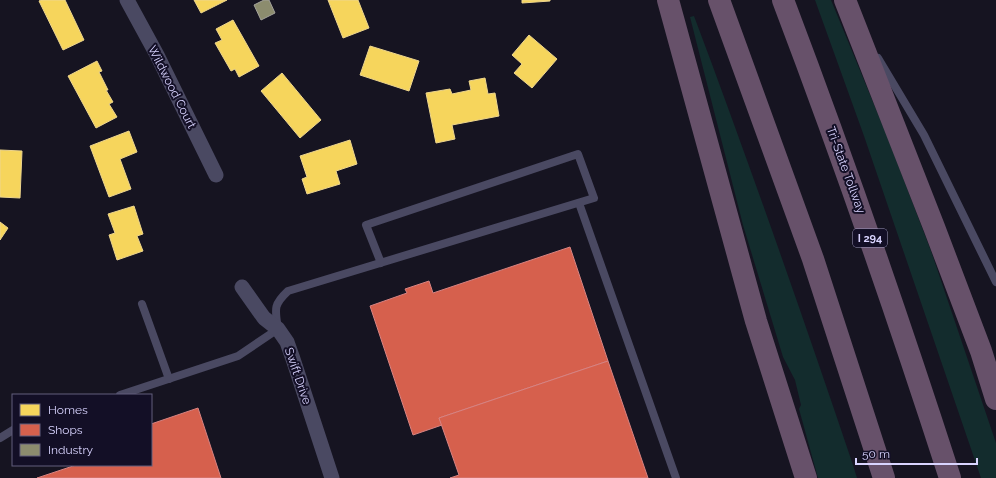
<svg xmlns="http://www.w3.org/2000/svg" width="996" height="478" viewBox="0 0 996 478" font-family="Raleway,sans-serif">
<rect width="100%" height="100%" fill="#161421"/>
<g fill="#132c2d">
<path d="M815,0H831L887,136L931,251L996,443V478H981L864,136Z"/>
<path d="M694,16C750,165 802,314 853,465L857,478H818L799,409L801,405L795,380L783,357L743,225L690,17Z"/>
</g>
<g fill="#f6d55c" stroke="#edd58d">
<path d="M41,0H65L84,40L63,50L39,1Z"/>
<path d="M194,0H227L201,13Z"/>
<path d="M328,0H358L369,28L343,38Z"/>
<path d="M522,0H550V1L522,3Z"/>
<path d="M233,20L259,66L239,77L235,69L231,71L215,43L222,40L216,29Z"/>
<path d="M529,35L557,59L532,88L514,73L522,64L512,55Z"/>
<path d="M370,46L419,61L409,91L360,75Z"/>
<path d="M97,61L102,71L99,72L108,90H106L113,102L109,104L117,117L96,128L68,76Z"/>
<path d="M282,73L321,120L300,138L261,91Z"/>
<path d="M485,78L488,94L495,93L499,116L452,125L455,139L436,143L426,93L450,89L452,94L471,90L469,81Z"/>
<path d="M129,131L137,152L120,159L131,189L109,197L90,146Z"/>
<path d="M350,140L357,164L336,171L340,184L307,194L302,179L307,177L300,156Z"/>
<path d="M0,150L22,151L20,198L0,197Z"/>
<path d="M134,206L143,234L137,236L143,251L117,260L109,235L115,233L108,214Z"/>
<path d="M0,222L8,228L0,240Z"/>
</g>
<g fill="#d6604d" stroke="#d78382">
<path d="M570,247L608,361L439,418L442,425L413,435L370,306L407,293L405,289L429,281L433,293Z"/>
<path d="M608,361L648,478H450L459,475L439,418Z"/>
<path d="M198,408L221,478H37L76,465H151V424Z"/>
</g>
<path fill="#8c8c6e" stroke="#a3a29a" d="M264,0H269L275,13L261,20L254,5Z"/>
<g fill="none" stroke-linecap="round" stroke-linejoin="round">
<g stroke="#4a4962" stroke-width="8">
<path d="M878,58L924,135L996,282"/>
<path d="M579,203L676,478"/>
<path d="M142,304L169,379"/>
<path d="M120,395L238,356L278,329C275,309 273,305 288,291L594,198L578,154L366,225L381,263"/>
<path d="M0,438L13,430"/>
</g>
<g stroke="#4a4962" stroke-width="15">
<path d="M127,0L157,55L216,175"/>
<path d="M242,287L264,318L278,329L287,342L293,359L332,478"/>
</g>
<g stroke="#67516a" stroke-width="22">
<path d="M668,0L756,321L806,478"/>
<path d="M719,0L813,259L884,478"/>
<path d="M783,0C843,158 898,317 950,478"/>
<path d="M845,0L934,227L981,351L996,399"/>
</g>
</g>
<g text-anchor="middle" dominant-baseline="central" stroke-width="4" stroke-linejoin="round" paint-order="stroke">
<rect fill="#130f26" stroke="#9e99be" stroke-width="1" x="853" y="229" width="34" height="18" rx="3"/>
<g font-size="11" font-weight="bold" fill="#d9d4ff">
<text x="870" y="238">I 294</text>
</g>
<g font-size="12" fill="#d9d4ff" stroke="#130f26">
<text transform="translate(172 87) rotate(63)">Wildwood Court</text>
<text transform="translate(846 170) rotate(70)">Tri-State Tollway</text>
<text transform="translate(298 376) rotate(71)">Swift Drive</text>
</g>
</g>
<rect x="12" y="394" width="140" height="72" fill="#130f26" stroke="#625e7d"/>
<rect x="20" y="404" width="20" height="12" fill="#f6d55c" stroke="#625e7d"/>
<text x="48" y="414" font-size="12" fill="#d9d4ff">Homes</text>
<rect x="20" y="424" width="20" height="12" fill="#d6604d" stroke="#625e7d"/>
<text x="48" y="434" font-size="12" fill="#d9d4ff">Shops</text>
<rect x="20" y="444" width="20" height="12" fill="#8c8c6e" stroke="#625e7d"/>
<text x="48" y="454" font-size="12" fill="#d9d4ff">Industry</text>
<path d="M856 458v6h121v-6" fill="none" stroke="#d9d4ff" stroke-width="2"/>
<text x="862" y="458" font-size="12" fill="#d9d4ff" stroke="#130f26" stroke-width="3" paint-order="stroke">50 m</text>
</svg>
